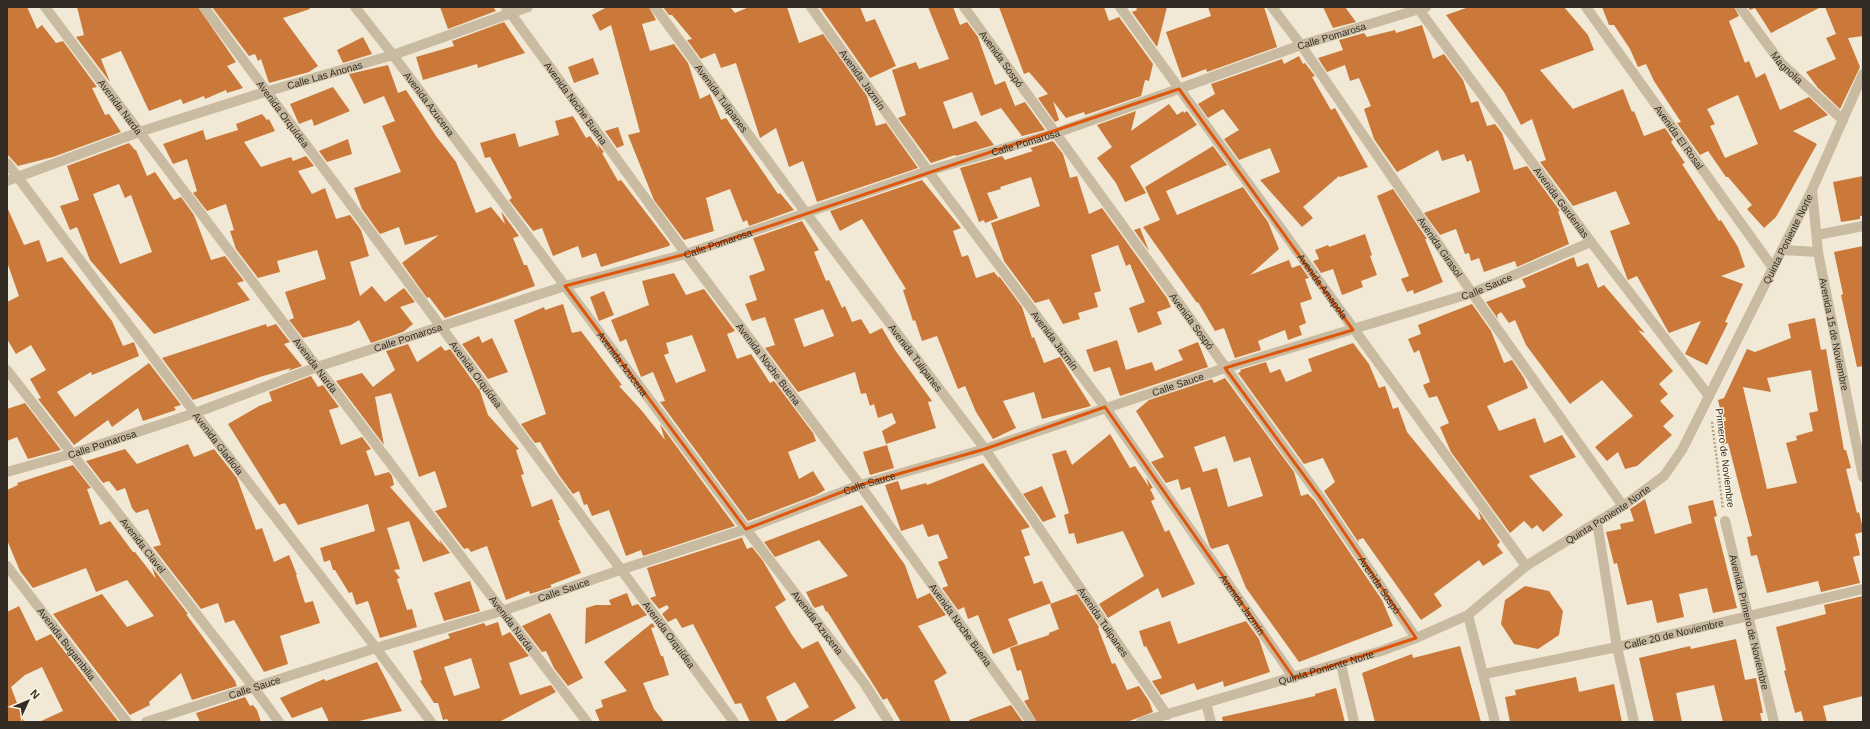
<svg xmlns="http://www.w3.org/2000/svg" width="1870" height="729" viewBox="0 0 1870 729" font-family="Helvetica,sans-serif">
<rect width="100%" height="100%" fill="#f1e9d5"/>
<g fill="#ca793a" fill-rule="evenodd">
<path d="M7,7H27L37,29L42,25L56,43L63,41L97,87L92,88L105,115L109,114L121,132L53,157L18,166L7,154Z"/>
<path d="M77,7H198L236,62L227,66L243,88L227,93L226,90L205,99L204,96L183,104L181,99L149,111L121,51L101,59L110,82L76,37L84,35Z"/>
<path d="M212,7H309L310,9L283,18L318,66L309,72L269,83L261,59L258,61L255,54L249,56Z"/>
<path d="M440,7H493L496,11L448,29Z"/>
<path d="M607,7H649L656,20L642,24L650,51L674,44L688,63L700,99L710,94L721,120L726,118L778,194L780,193L794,210L749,226L747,220L743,222L730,189L706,198L714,231L684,240L654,200L628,135L640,132L611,25L600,31L592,15Z"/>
<path d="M663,7H730L735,13L749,7H787L799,43L823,34L867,96L876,126L886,123L918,168L817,202L803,161L789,167L776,128L760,138L736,63L721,68L715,53L701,59L687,40L692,39L672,15H669Z"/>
<path d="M820,7H860L866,22L875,19L896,66L870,78Z"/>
<path d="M928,7H953L960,25L967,22L978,37L995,85L1005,81L1015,106L1025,102L1045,130L1022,136L1001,108L981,116L972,92L943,102L953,129L976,121L994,145L956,156L955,155L931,163L898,118L906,115L892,70L916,62L919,69L949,59Z"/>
<path d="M999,7H1104L1109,21L1119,17L1153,64L1149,81L1145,80L1141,96L1085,115L1084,112L1066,118L1053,101L1059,120L1055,122L1038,98L1048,94L1029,72L1024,74Z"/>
<path d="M1136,7H1167L1157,47L1132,12L1137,10Z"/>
<path d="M1208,7H1264L1277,47L1207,72L1206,69L1182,78L1166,32L1211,16Z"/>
<path d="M1323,7H1345L1356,22L1333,28Z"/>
<path d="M1469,7H1564L1588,35L1594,50L1540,70L1573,109L1623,89L1632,112L1634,111L1644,136L1665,128L1673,140L1671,142L1685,163L1682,164L1719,221L1721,220L1738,247L1745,267L1721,276L1743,284L1725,322L1728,323L1707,365L1685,354L1701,321L1669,333L1637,276L1628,280L1627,278L1610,231L1630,224L1616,191L1573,206L1540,162L1546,160L1532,119L1521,125L1504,92L1446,15Z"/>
<path d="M1602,7H1734L1739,16L1729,21L1745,63L1749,61L1756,78L1765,73L1780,110L1809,97L1828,115L1793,131L1817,144L1776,217L1764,228L1747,209L1752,205L1728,177H1726L1708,151L1700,155L1677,123L1681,122L1654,81L1646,64L1638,67L1630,49L1614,25H1609ZM1738,95L1758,144L1725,158L1710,126L1715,124L1707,109Z"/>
<path d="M1748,7H1821L1771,33L1755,8L1750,10Z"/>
<path d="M1825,7H1863V36L1848,38L1860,67L1840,109L1818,88L1806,72L1836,59L1826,38L1836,34Z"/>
<path d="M504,22L525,53L478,68L477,64L423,80L416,57L454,46L452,41Z"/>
<path d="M1422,25L1433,59L1444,54L1463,80L1471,103L1478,101L1487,126L1495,124L1502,133L1514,170L1527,166L1560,211H1558L1569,244L1517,267L1515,261L1484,272L1479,258L1471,261L1469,253L1465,254L1456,229L1440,235L1424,213L1480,192L1471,160L1467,162L1464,154L1442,161L1438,150L1397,172L1374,139L1364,109L1371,106L1359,78L1350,81L1345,65L1327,72L1318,58L1343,50L1339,40L1364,33L1367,37L1395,30L1396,33Z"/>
<path d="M363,37L372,54L343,63L337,50Z"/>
<path d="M1299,56L1303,64L1305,63L1315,76L1312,77L1331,110L1335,108L1368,167L1340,177L1339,176L1303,207L1313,218L1302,227L1260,180L1280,172L1270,148L1239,160L1224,139L1239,130L1223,109L1208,118L1198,104L1215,94L1211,84L1282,59L1284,64Z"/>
<path d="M593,58L599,74L574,83L568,67Z"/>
<path d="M388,65L398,93L406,90L436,136L456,162L476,213L491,207L505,224L501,211L519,236L513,238L524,265H527L535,286L445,318L429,297L427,298L402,263L439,235L405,245L399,227L380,234L362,209L354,188L401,172L382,126L395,121L384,96L364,104L349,74Z"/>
<path d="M333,87L350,111L314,126L312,119L299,124L290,104Z"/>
<path d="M1169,104L1177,115L1183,111L1184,113L1187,111L1197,125L1130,166L1146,193L1125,202L1116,183L1097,158L1112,147L1097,125L1136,111L1131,131Z"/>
<path d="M262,114L267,120L269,119L275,131L244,142L261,167L291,157L294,163L293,161L306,156L314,166L298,171L312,194L325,188L336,219L350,215L361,230L369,256L350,262L360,296L372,286L385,302L404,288L415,302L400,307L413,324L403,332L371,343L359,320L351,325L303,338L289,320L294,318L285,292L326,279L317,250L277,261L280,272L258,278L236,249L230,231L234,230L226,204L207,211L193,193L197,191L187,159L173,164L163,144L203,130L206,140L238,130L236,124Z"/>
<path d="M573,116L586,138L590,136L599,149L597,143L604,152L602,153L618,181L621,180L670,244L669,246L601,267L596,253L582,258L578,246L553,256L542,228L533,231L509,200L512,198L490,157L485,158L480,143L515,133L519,147L559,135L555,121Z"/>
<path d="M618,127L624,145L617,148L605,131Z"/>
<path d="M348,139L352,154L327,162L319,151Z"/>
<path d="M1053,141L1063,154L1070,178L1077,176L1089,214L1102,208L1167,298L1171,307L1157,312L1162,324L1138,333L1129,308L1145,302L1130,264L1126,266L1118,245L1091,255L1101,291L1094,293L1098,307L1078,313L1080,319L1063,324L1049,299L1035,303L1004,261L991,223L1040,206L1031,177L1000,187L1001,189L987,193L998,218L985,223L984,220L979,222L960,168L1002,156L1005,160L1033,151L1030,148Z"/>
<path d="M129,143L135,150H136L147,176L155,172L174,200L181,197L194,215L211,260L225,256L244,281L237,283L250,300L154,334L90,260L77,227L70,230L60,206L79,200L67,166ZM119,184L125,198L131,195L152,252L120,264L93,194Z"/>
<path d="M1213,146L1227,165L1166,191L1177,215L1243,187L1268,222L1279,249L1250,275L1289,260L1292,268L1300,265L1309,278L1305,279L1312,299L1300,303L1306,323L1299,326L1302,335L1288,340L1285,330L1258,341L1261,350L1235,358L1224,328L1215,331L1198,302L1197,303L1143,227L1160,220L1145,187Z"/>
<path d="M1863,176V216H1860V219L1841,222L1833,182Z"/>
<path d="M922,180L961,228L953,231L962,257L968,255L976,278L994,272L999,278V276L1022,307L1032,338L1034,337L1044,363L1060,357L1091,406L1042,419L1034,392L1003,401L1016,428L993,439L976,412L965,386L958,389L937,336L922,341L915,320L913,321L903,290L906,289L862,219L840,231L830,211Z"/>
<path d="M1393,189L1427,239H1425L1443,282L1414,294L1413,290L1407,292L1401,279L1409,276L1377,196Z"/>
<path d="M7,207L24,245L39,240L47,262L62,257L112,321L123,346L134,342L139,356L92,375L91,372L57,392L75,417L149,363L181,405L174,407L176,410L143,421L138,408L112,427L108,420L74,445L38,399L41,398L30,379L46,370L31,345L16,354L7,339V302L19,296L7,262Z"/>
<path d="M802,221L819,250L814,252L826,281L829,280L842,308L845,306L852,322L861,319L870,334L882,328L895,350L932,401L928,402L936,428L886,444L882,431L896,423L892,413L878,418L874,404L870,406L866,393L861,394L855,372L798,392L765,348L775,345L765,317L752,321L745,304L757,300L749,276L765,270L753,238ZM823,309L834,336L804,347L794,319Z"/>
<path d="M1140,228L1149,251L1134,230Z"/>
<path d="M1365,234L1372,255L1370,256L1377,275L1361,281L1363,287L1342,295L1333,269L1321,273L1313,261L1319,259L1315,250L1328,245L1329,247Z"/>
<path d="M1863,246V366L1857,367L1841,295L1843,294L1834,252Z"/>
<path d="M1574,257L1577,267L1588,263L1598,288L1604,285L1645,333L1638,330L1673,371L1659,384L1668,394L1660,401L1674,416L1663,426L1672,435L1637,466L1625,469L1618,452L1607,461L1595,447L1633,416L1602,380L1570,404L1526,345L1515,320L1509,323L1501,312L1497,315L1498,319L1486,302L1526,287L1522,279Z"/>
<path d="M674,273L686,295L704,289L735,331L727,334L737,359L751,354L770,383L774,381L813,433L816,441L788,452L799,479L813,471L825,490L816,495L748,521L660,402L665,401L653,372L641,377L626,339L620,342L611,320L649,305L642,281ZM692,335L706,371L676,383L664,355L669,353L666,343Z"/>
<path d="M604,291L614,315L599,321L590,297Z"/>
<path d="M563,304L572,333L581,331L622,385L619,386L642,411L665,440L660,424L735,526L643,556L641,550L626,556L609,510L592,516L587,504L584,505L579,491L573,494L559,475L540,442L535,443L521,424L546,414L514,320L544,307L545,310Z"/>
<path d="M1472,304L1491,331L1504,363L1512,360L1524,378L1528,388L1487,406L1499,431L1535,418L1544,443L1562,435L1576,457L1529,476L1563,515L1543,532L1537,525L1532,529L1524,521L1510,533L1451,452L1440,427L1449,423L1437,396L1429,398L1423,385L1430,382L1419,350L1414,353L1408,339L1421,334L1418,325Z"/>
<path d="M1815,318L1821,350L1826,349L1844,450H1846L1851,468L1846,469L1857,513L1859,512L1863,529V532L1855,534L1860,555L1853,557L1860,583L1821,592L1818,581L1767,593L1757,555L1751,556L1747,537L1752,536L1728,443L1722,445L1716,422L1723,421L1718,400L1724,398L1747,349L1755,352L1791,338L1788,324ZM1811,370L1818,411L1809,413L1813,431L1796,436L1797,440L1786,443L1797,483L1767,489L1743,387L1771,392L1767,378Z"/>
<path d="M266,324L267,327L276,324L290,342L284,344L302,366L288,371L291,368L263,376L193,400L162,358Z"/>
<path d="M479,336L482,343L492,338L508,372L488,379L462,344Z"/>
<path d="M1117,340L1126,370L1152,362L1155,371L1183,360L1178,350L1198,342L1208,367L1120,396L1110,367L1094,372L1086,350Z"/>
<path d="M1353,343L1369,364L1379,388L1385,386L1393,409L1398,407L1407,432L1479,520L1481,519L1478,510L1500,542L1497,545L1503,553L1483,566L1479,560L1434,594L1442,606L1421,620L1363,538L1358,540L1359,543L1324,491L1335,482L1323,458L1304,464L1238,373L1241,372L1240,370L1266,362L1270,373L1280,369L1286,382L1312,371L1308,359Z"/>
<path d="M408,344L417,362L441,346L445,351L450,349L480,391L488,415L519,449L516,450L524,474L521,475L532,507L552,499L560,520H558L581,573L550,585L552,587L530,594L529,591L506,600L487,546L471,552L468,548L464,549L435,511L447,507L435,471L419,477L391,393L375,397L384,445L336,381L362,373L373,387L395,370L386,351Z"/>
<path d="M311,376L318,387L323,385L339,407L329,410L341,445L362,437L371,449L366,451L375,476L389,472L392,476L394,485L390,487L441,544L439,539L450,553L423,562L409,521L387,528L400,569L394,570L400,578L397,579L407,610L412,609L417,627L380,638L368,601L356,605L352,592L349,593L335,570H333L330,560L324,562L320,548L375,531L368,504L298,525L285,503L279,505L228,424L259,406L272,401L269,392Z"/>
<path d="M1225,378L1294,472L1301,496L1308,494L1314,500L1382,600L1393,626L1299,662L1246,588L1228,544L1212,549L1210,547L1190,487L1181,490L1178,479L1166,483L1151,462L1164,457L1136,411L1149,400L1212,379L1214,383ZM1225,436L1234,462L1250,457L1263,496L1228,507L1217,468L1203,472L1194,447Z"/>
<path d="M25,403L61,450L28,459L17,437L7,441V409Z"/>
<path d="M1110,434L1130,468L1135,466L1149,487L1146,477L1153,488L1150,489L1155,499L1151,501L1165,532L1169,530L1195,584L1162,598L1158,588L1108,618L1099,604L1144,576L1123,531L1077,544L1074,533L1069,534L1064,515L1069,513L1052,454L1066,450L1072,465Z"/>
<path d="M188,444L194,457L214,449L237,478L256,530L262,528L274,562L289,555L297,575H296L305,603L313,601L320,623L280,636L288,664L264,672L234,620L225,623L218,603L201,609L153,547L161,545L148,509L136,513L132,508L125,488L117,491L109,481L103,483L86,461L125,449L137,464Z"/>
<path d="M887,445L894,468L870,475L863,452Z"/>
<path d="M983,463L1030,527L1021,530L1030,555L1024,557L1034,584L1042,581L1051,603L1008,619L1018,644L993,654L978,615L968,619L964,607L958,610L942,588L948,586L938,562L948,558L938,534L928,537L923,524L901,531L885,485L898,481L901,490L926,483L927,485Z"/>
<path d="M73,465L91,488L87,489L100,525L110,521L133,552H135L156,579L152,567L188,614H186L236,682H235L237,686L192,700L181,673L149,702L150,705L130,715L53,614L102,594L127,627L154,616L127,580L96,592L86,568L33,588L20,571L7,540V490L18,485L17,483Z"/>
<path d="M1042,486L1056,517L1043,522L1023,494Z"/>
<path d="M1645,499L1655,534L1692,523L1688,506L1713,500L1717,516L1714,517L1737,608L1713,613L1707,588L1679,594L1684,617L1657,623L1652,600L1627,605L1617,563L1614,564L1606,532L1621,529L1620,524L1634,521L1630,509Z"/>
<path d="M862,505L905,565L917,599L930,593L946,615L918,626L947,673L934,681L951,722H901L887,698L883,700L827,611L826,612L823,605L815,608L813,606L806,592L848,576L819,540L775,557L764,542Z"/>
<path d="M744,537L742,538L747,549L752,547L763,561L786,600L775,607L792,635L802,649L818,641L856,708L831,722H783L809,707L795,682L766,697L778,722H750L741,703L735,704L693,624L682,628L676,618L668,622L662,614L669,608L667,605L659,609L650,598L656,596L647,568Z"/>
<path d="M470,581L480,611L444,621L434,593Z"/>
<path d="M1525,586L1549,591L1563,611L1559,635L1538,649L1514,644L1501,624L1505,600Z"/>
<path d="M627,593L632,606L638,604L647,615L585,644L586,608L596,605H611L609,600Z"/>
<path d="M1077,594L1099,627L1098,628L1112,664L1115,663L1127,690L1139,686L1149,701L1153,712L1127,722H1037L1024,701L1029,699L1021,670L1017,671L1010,648L1049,635V633L1059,629L1050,604Z"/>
<path d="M1863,596V696L1823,706L1827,722H1804L1801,711L1795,713L1784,671L1786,670L1776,627L1826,614L1824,605Z"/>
<path d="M19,606L36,641L51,634L118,721L39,722L63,711L42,667L25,675L11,687L24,722H7V612Z"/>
<path d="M550,613L583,678L568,686L554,668L546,651L542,652L522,626Z"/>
<path d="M1170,621L1178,644L1246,621L1259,639L1270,672L1224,687L1223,681L1197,690L1194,683L1161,695L1152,681L1162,678L1146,646L1144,647L1139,631Z"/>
<path d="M498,622L502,636L510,632L529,656L509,663L520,695L551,685L556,692L499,722H449L447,719L443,720L438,703H434L420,681L422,680L413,651L450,638L448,634L484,623L486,626ZM471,658L480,688L454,696L444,667Z"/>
<path d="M652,623L655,627L651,628L661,656H663L669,675L643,683L654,709L664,722H600L595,710L603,707L601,700L627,691L604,662Z"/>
<path d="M1736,639L1745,680L1756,678L1763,713H1760L1762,722H1723L1714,685L1676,693L1682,722H1654L1639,658L1690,646L1691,649Z"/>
<path d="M1460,646L1481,722H1375L1362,673L1412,654L1413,658Z"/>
<path d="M377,662L402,711L355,722H329L322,707L292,718L280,698L324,679L326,681Z"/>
<path d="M1576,677L1579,692L1614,684L1622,722H1510L1505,697L1516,695L1515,690Z"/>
<path d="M1336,688L1345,722H1223L1222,717L1315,696V694Z"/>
<path d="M245,697L250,706L253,705L257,710L261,722H200L196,713Z"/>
<path d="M1011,705L1023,722H969V720Z"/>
</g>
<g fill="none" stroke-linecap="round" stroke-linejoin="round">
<path stroke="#b5a58c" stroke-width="2.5" stroke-dasharray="2 2" stroke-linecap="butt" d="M1712,422L1723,509"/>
<g stroke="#c9bba1" stroke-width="10">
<path id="s1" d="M45,7L317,367L587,722"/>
<path id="s2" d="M204,7L734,722"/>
<path id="s3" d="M355,7L393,55L746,529L864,683L889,722"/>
<path id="s4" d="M506,7L686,254L860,485L1031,722"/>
<path id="s5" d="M655,7L806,213L985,449L1167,715"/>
<path id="s6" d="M811,7L928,171L1105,407L1294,678"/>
<path id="s7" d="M964,7L1322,500L1416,638"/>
<path id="s8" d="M1120,7L1526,566"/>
<path id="s9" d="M1272,7L1301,45L1472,293L1623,506"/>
<path id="s10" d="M1417,7L1591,242L1709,396"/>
<path id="s11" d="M1586,7L1773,268"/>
<path id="s12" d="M1740,7L1781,63L1843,120"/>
<path id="s13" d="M7,163L195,413L376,648L431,722"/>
<path id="s14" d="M7,181L139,132L265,92L393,55L528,7"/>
<path id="s15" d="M1812,190L1818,252L1863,477"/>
<path d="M1817,235L1863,226"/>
<path d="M1782,250L1818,252"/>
<path id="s16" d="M7,370L254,688L279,722"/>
<path id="s17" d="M7,472L71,454L195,413L317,367L439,327L565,286L686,254L928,171L1056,133L1301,45L1426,7"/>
<path id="s18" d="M1725,521L1774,722"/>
<path d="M1597,522L1617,647L1634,722"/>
<path id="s19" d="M7,566L127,722"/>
<path d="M1341,664L1354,722"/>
<path id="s20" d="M1484,674L1617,647L1863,589"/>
<path d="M1206,703L1211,722"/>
<path id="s21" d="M146,722L376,648L502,611L620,570L746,529L860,485L985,449L1225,368L1472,293L1591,242"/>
</g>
<g stroke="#c9bba1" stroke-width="10">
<path d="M1468,615L1495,722"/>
<path id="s22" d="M1141,722L1381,651L1416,638L1468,615L1526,566L1623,506L1664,476L1682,450L1812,190L1863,74"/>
</g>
</g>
<path fill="none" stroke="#df570d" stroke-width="3" stroke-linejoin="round" d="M1179,89L1353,330L1225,368L1322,500L1416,638L1294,678L1105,407L985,449L860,485L746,529L565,286L686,254Z"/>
<g text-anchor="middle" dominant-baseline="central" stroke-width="3" stroke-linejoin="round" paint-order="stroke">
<g font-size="10" fill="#332c24" stroke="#f9f3e1">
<text stroke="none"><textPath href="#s17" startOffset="1395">Calle Pomarosa</textPath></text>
<text stroke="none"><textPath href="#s7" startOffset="64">Avenida Sospó</textPath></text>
<text stroke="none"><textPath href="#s12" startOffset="77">Magnolia</textPath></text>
<text stroke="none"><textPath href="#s14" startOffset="335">Calle Las Anonas</textPath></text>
<text stroke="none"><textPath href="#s6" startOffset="89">Avenida Jazmín</textPath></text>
<text stroke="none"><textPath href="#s5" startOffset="113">Avenida Tulipanes</textPath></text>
<text stroke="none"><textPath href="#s4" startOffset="119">Avenida Noche Buena</textPath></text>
<text stroke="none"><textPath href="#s3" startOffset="122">Avenida Azucena</textPath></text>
<text stroke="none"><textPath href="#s1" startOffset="125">Avenida Narda</textPath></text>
<text stroke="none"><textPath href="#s2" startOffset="133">Avenida Orquídea</textPath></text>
<text stroke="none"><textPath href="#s11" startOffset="160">Avenida El Rosal</textPath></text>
<text stroke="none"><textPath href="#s17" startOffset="1071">Calle Pomarosa</textPath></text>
<text stroke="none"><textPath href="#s10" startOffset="243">Avenida Gardenias</textPath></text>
<text stroke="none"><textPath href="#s22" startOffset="853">Quinta Poniente Norte</textPath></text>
<text stroke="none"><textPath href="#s17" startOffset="747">Calle Pomarosa</textPath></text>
<text stroke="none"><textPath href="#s9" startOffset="293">Avenida Girasol</textPath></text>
<text stroke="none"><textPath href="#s21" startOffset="1410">Calle Sauce</textPath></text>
<text stroke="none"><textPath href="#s8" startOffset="345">Avenida Amapola</textPath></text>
<text stroke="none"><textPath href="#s7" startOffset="388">Avenida Sospó</textPath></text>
<text stroke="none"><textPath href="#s15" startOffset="146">Avenida 15 de Noviembre</textPath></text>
<text stroke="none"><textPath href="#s17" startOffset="423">Calle Pomarosa</textPath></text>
<text stroke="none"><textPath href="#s6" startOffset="413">Avenida Jazmín</textPath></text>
<text stroke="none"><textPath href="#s5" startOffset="437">Avenida Tulipanes</textPath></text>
<text stroke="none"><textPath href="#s3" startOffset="446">Avenida Azucena</textPath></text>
<text stroke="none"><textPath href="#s4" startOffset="443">Avenida Noche Buena</textPath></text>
<text stroke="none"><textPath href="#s1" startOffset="449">Avenida Narda</textPath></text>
<text stroke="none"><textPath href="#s2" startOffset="457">Avenida Orquídea</textPath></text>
<text stroke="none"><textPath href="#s21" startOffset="1086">Calle Sauce</textPath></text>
<text stroke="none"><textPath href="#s13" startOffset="351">Avenida Gladiola</textPath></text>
<text stroke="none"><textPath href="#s17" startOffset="99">Calle Pomarosa</textPath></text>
<text transform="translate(1725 458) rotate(83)">Primero de Noviembre</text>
<text stroke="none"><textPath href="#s21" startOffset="762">Calle Sauce</textPath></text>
<text stroke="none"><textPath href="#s22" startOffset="517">Quinta Poniente Norte</textPath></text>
<text stroke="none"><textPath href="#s16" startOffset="222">Avenida Clavel</textPath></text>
<text stroke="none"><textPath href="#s7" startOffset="712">Avenida Sospó</textPath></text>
<text stroke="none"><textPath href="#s21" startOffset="438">Calle Sauce</textPath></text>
<text stroke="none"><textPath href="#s6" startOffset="737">Avenida Jazmín</textPath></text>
<text stroke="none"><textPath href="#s5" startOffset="761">Avenida Tulipanes</textPath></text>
<text stroke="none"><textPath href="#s18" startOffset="104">Avenida Primero de Noviembre</textPath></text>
<text stroke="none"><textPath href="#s1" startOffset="773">Avenida Narda</textPath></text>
<text stroke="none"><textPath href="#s3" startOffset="770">Avenida Azucena</textPath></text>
<text stroke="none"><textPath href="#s4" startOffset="767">Avenida Noche Buena</textPath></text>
<text stroke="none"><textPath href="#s20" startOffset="194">Calle 20 de Noviembre</textPath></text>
<text stroke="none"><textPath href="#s2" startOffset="781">Avenida Orquídea</textPath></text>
<text stroke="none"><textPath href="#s19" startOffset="98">Avenida Bugambilia</textPath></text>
<text stroke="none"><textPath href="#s22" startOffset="193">Quinta Poniente Norte</textPath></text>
<text stroke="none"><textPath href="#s21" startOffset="114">Calle Sauce</textPath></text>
</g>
</g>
<rect width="1870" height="729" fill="none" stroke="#332c24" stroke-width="16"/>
<g transform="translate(28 701) rotate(46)" stroke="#f9f3e1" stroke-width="3" paint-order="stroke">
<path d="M0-3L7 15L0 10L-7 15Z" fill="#332c24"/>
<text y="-6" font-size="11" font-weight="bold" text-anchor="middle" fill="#332c24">N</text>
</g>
</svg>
